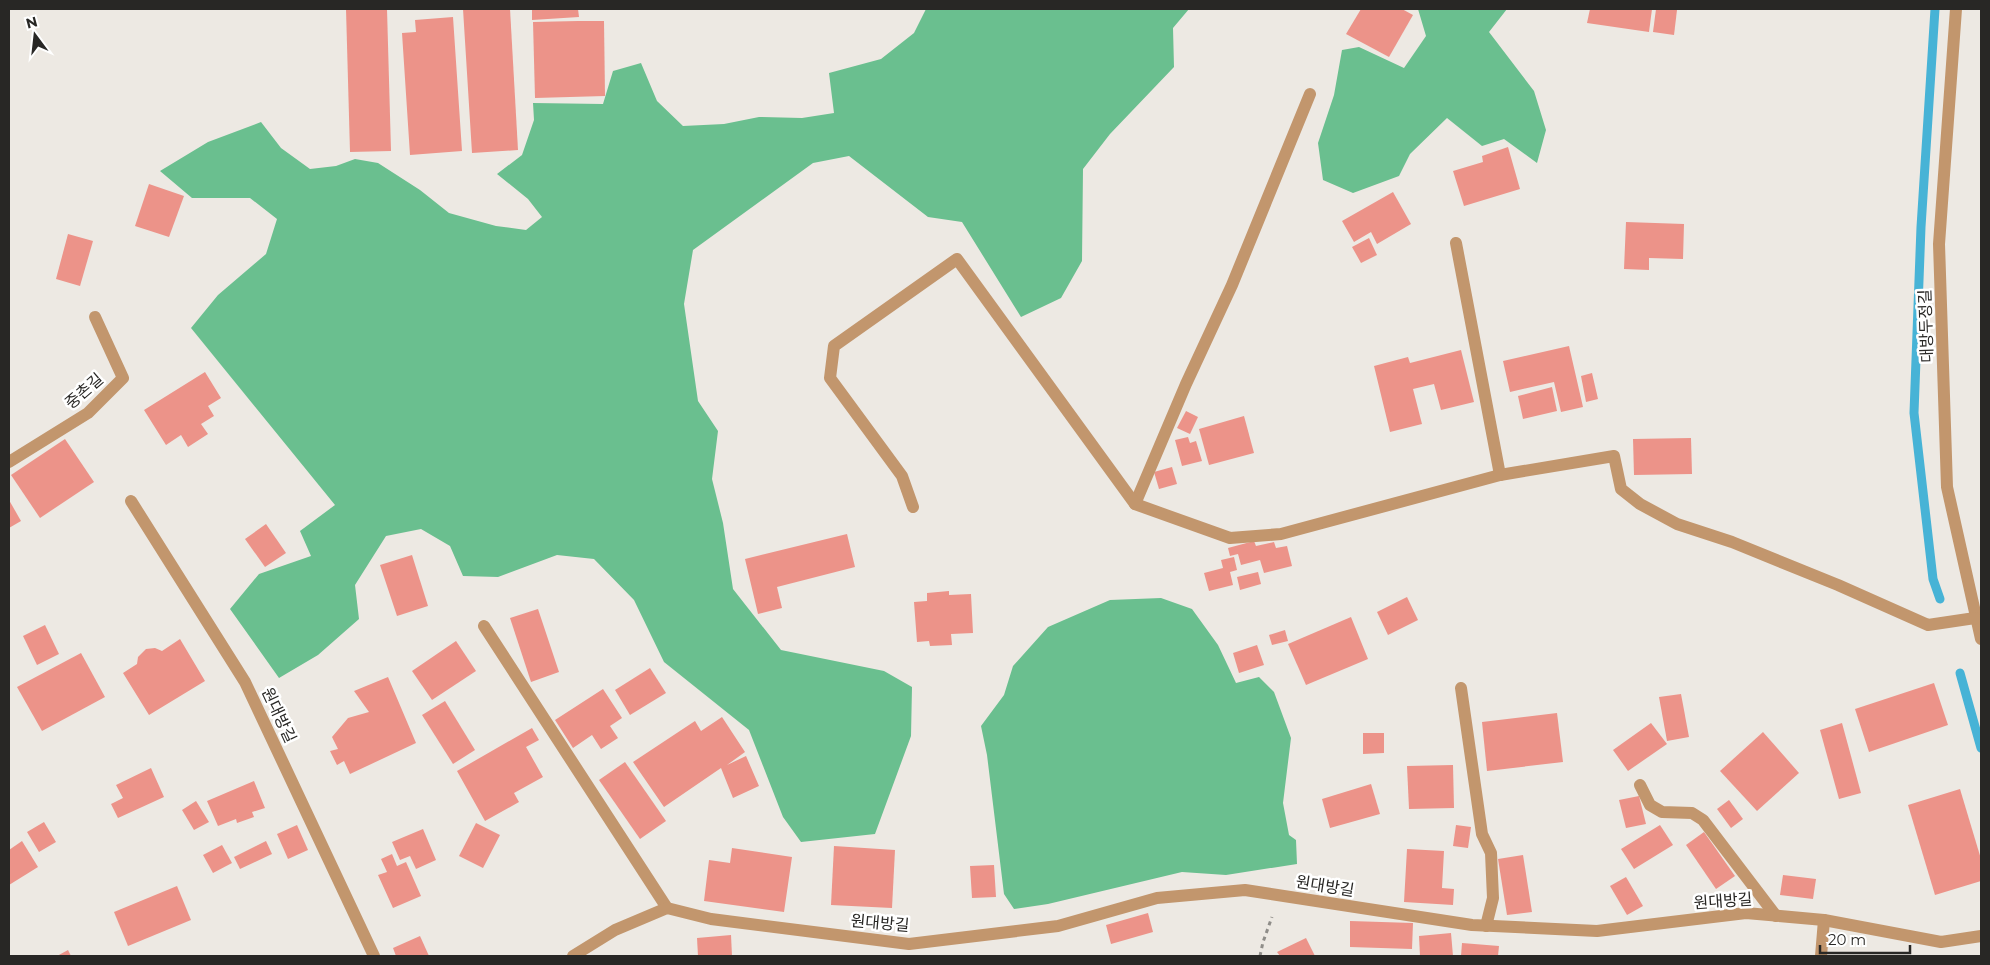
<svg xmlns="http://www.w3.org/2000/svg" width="1990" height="965" viewBox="0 0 1990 965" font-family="Montserrat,'Noto Sans KR',sans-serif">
<rect width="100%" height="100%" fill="#ede9e3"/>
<g fill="#6abf8f">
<path d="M926,9H1189L1173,28L1174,67L1110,134L1083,169L1082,261L1061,298L1021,317L962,222L928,217L849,156L813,163L693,250L684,304L698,401L718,431L712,479L723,523L733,589L781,650L884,671L912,687L911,736L875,834L801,842L783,817L749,730L664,662L634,600L594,559L557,555L498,577L463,576L450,546L421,529L386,536L355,585L359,619L318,655L279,678L230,609L259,574L311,556L300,531L335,505L191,328L218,295L266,254L277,219L250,198H192L160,171L208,142L261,122L281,148L310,169L336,166L355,159L378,163L420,190L449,213L496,226L526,230L542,217L528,199L497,174L522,155L534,120L533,103L603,104L613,71L641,63L657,101L683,126L724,124L759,117L802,118L834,113L829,73L881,59L914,33Z"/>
<path d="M1418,9H1507L1489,32L1534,91L1546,130L1537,163L1504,139L1482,146L1447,118L1410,154L1399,176L1353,193L1323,180L1318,143L1334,95L1342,50L1359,47L1404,68L1426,36Z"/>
<path d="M1161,598L1192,609L1218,645L1236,683L1259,677L1274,692L1291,738L1283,803L1289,835L1296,840L1297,864L1226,875L1182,872L1048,904L1014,909L1004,894L987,755L981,726L1004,695L1013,666L1048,627L1110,600Z"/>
</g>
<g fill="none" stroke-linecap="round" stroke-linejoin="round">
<g stroke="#47b3d6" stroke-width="9">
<path d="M1935,9L1921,227L1914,413L1933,579L1940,599"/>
<path d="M1960,673L1981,748"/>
</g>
</g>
<g fill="#ec9389">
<path d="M346,9H387L391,151L350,152Z"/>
<path d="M463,9H510L518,150L472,153Z"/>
<path d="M532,9H578L579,17L532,20Z"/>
<path d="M1361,9H1402L1413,15L1389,57L1346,34Z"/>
<path d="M1590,9H1652L1649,32L1587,23Z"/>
<path d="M1656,9L1677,10L1674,35L1653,32Z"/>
<path d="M453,17L462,151L410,155L402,33L416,32L415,20Z"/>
<path d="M578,21H604L605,96L535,98L533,22Z"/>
<path d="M1508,147L1520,189L1464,206L1453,171L1483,162L1482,156Z"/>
<path d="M149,184L184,196L169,237L135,226Z"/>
<path d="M1393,192L1411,224L1377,244L1371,232L1354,242L1342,221Z"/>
<path d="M1626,222L1684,224L1683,259L1649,258V270L1624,269Z"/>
<path d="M68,234L93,241L80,286L56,279Z"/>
<path d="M1369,238L1377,255L1361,263L1352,247Z"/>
<path d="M1569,346L1583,407L1561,412L1554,382L1510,392L1503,361Z"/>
<path d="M1461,350L1474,402L1441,410L1434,384L1413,389L1422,424L1390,432L1374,366L1408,357L1410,363Z"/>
<path d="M205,372L221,398L208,406L214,416L201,424L208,434L188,447L181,435L166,445L144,410Z"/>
<path d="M1592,373L1598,399L1586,402L1581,376Z"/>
<path d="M1552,387L1557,411L1523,419L1518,396Z"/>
<path d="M1186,411L1198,417L1190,434L1177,428Z"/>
<path d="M1244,416L1254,453L1209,465L1199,429Z"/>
<path d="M1188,437L1190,443L1196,441L1202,461L1182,466L1175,440Z"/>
<path d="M1691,438L1692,474L1634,475L1633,439Z"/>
<path d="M65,439L94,482L40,518L11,475Z"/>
<path d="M1172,467L1177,484L1159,489L1154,472Z"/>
<path d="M9,500L21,521L9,528Z"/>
<path d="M266,524L286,553L265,567L245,539Z"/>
<path d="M847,534L855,567L777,587L782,608L758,614L745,559Z"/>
<path d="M1254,541L1256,546L1274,542L1276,548L1287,546L1292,566L1264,573L1260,560L1241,565L1238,554L1230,556L1228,548Z"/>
<path d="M412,555L428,606L397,616L380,565Z"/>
<path d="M1234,557L1237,570L1230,572L1233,585L1209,591L1204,573L1223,568L1221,560Z"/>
<path d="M1258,572L1261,584L1240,590L1237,577Z"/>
<path d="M949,591V595L971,594L973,633L951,634L952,645L930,646L929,641L917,642L914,602L927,601V593Z"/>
<path d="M1407,597L1418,620L1388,635L1377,612Z"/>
<path d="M538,609L559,672L531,682L510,618Z"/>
<path d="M1351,617L1368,659L1306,685L1288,644Z"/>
<path d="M45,625L59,654L37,665L23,636Z"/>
<path d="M1285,630L1288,641L1272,645L1269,635Z"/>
<path d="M180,639L205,681L149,715L123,673L137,664L138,657L146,649L155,648L162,651Z"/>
<path d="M456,641L476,671L432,700L412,671Z"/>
<path d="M1257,645L1264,665L1239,673L1233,653Z"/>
<path d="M81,653L105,697L42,731L17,687Z"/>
<path d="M650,668L666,693L630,715L615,690Z"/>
<path d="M388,677L416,743L350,774L344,761L337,765L330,751L338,749L332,737L348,718L369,712L354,691Z"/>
<path d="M1934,683L1948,725L1869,752L1855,709Z"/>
<path d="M603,689L622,718L610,726L618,738L601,749L592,735L573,748L555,720Z"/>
<path d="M1681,694L1689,737L1667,741L1659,697Z"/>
<path d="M445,701L475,750L453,764L422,715Z"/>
<path d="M1557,713L1563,762L1487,771L1482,722Z"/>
<path d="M722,717L745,752L727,765L746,756L759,786L733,798L721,768L664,807L633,762L695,721L701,731Z"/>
<path d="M1651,723L1667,744L1628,771L1613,750Z"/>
<path d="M1842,723L1861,793L1839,799L1820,730Z"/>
<path d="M532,728L539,740L526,747L543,777L514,793L519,802L485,821L457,771Z"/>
<path d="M1763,732L1799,773L1757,811L1720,771Z"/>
<path d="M1363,733H1384V753L1363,754Z"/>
<path d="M625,762L666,821L640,839L599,780Z"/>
<path d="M1453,765L1454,808L1409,809L1407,766Z"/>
<path d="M151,768L164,797L118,818L111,804L123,798L116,785Z"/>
<path d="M254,781L265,808L252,812L254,817L237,823L236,819L218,826L207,801Z"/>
<path d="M1371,784L1380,814L1330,828L1322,799Z"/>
<path d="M1960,789L1981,859V881L1935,895L1908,805Z"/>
<path d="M1639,796L1646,824L1626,828L1619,800Z"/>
<path d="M1729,800L1743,819L1731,828L1717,809Z"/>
<path d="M196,801L209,822L194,830L182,810Z"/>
<path d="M44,822L56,842L39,852L27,832Z"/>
<path d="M476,823L500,835L483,868L459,856Z"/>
<path d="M297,825L308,850L288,859L277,834Z"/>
<path d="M1456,825L1471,827L1468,848L1453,846Z"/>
<path d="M1660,825L1673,845L1634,869L1621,849Z"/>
<path d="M423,829L436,860L416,869L410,856L400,860L392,842Z"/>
<path d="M1704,832L1735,876L1716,889L1686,845Z"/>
<path d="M22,841L38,867L9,885V850Z"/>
<path d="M266,841L272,854L240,869L234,857Z"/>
<path d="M222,845L232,863L213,873L203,855Z"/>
<path d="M834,846L895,850L892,908L831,905Z"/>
<path d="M732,848L792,857L784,912L704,901L709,860L730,863Z"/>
<path d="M1407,849L1444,851L1442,888L1454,889L1453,905L1404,902Z"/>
<path d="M392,854L397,866L406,862L421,896L393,908L378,875L387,872L381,859Z"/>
<path d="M1523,855L1532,912L1507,915L1498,859Z"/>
<path d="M994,865L996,897L972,898L970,866Z"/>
<path d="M1783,875L1816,879L1813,899L1780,895Z"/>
<path d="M1626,877L1643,906L1627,915L1610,886Z"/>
<path d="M177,886L191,920L128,946L114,912Z"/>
<path d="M1148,913L1153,932L1111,944L1106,925Z"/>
<path d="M1350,921L1413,923L1412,949L1350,947Z"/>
<path d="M1451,933L1453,956H1420L1419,936Z"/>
<path d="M731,935L732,956H698L697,938Z"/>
<path d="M420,936L429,956H396L393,948Z"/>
<path d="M1306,938L1315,956H1280L1277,952Z"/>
<path d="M1462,943L1499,946L1498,956H1461Z"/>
<path d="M68,950L71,956H57Z"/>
</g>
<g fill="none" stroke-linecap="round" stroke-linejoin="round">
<path stroke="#8f8d89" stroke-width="3" stroke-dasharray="4 4" stroke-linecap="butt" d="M1260,956L1263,942L1272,917"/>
<g stroke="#c2966d" stroke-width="12">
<path d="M1956,9L1939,244L1947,487L1981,639"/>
<path d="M1456,243L1500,475"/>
<path d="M9,462L88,413L123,378L95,317"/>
<path d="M131,501L245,682L374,956"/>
<path d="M1135,504L1186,384L1232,285L1310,94"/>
<path d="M913,507L902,476L830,378L834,346L957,259L1135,504L1230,538L1281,534L1500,475L1614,456L1621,489L1640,504L1677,524L1732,542L1838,585L1928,625L1975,618"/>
<path d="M484,626L667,908"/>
<path d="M1461,688L1482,834L1491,853L1493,898L1486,926"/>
<path d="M1640,785L1650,805L1662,812L1692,813L1703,820L1776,916"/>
<path d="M573,956L615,930L667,908L711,919L909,944L1058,926L1157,898L1245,890L1472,925L1597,931L1746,913L1824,920L1941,942L1981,936"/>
<path d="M1821,956L1824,920"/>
</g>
</g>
<g text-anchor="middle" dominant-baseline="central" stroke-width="5" stroke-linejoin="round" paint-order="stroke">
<g font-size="16" fill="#282725" stroke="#fff">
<text transform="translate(1926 326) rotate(-92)">대방두정길</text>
<text transform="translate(84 391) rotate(-41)">중촌길</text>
<text transform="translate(279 715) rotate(65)">원대방길</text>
<text transform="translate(1325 886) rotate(9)">원대방길</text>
<text transform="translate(1723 901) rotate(-4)">원대방길</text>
<text transform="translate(880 923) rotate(5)">원대방길</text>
</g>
</g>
<rect width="1990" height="965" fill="none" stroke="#282725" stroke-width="20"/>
<g transform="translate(35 35) rotate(345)" stroke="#ffffff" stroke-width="4" paint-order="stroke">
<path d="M0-4L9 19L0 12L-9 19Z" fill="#282725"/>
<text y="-8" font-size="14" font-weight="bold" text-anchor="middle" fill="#282725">N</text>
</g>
<path d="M1820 945v8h90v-8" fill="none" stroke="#282725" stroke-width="2.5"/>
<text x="1828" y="945" font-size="15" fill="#282725" stroke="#ffffff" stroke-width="4" paint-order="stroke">20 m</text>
</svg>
